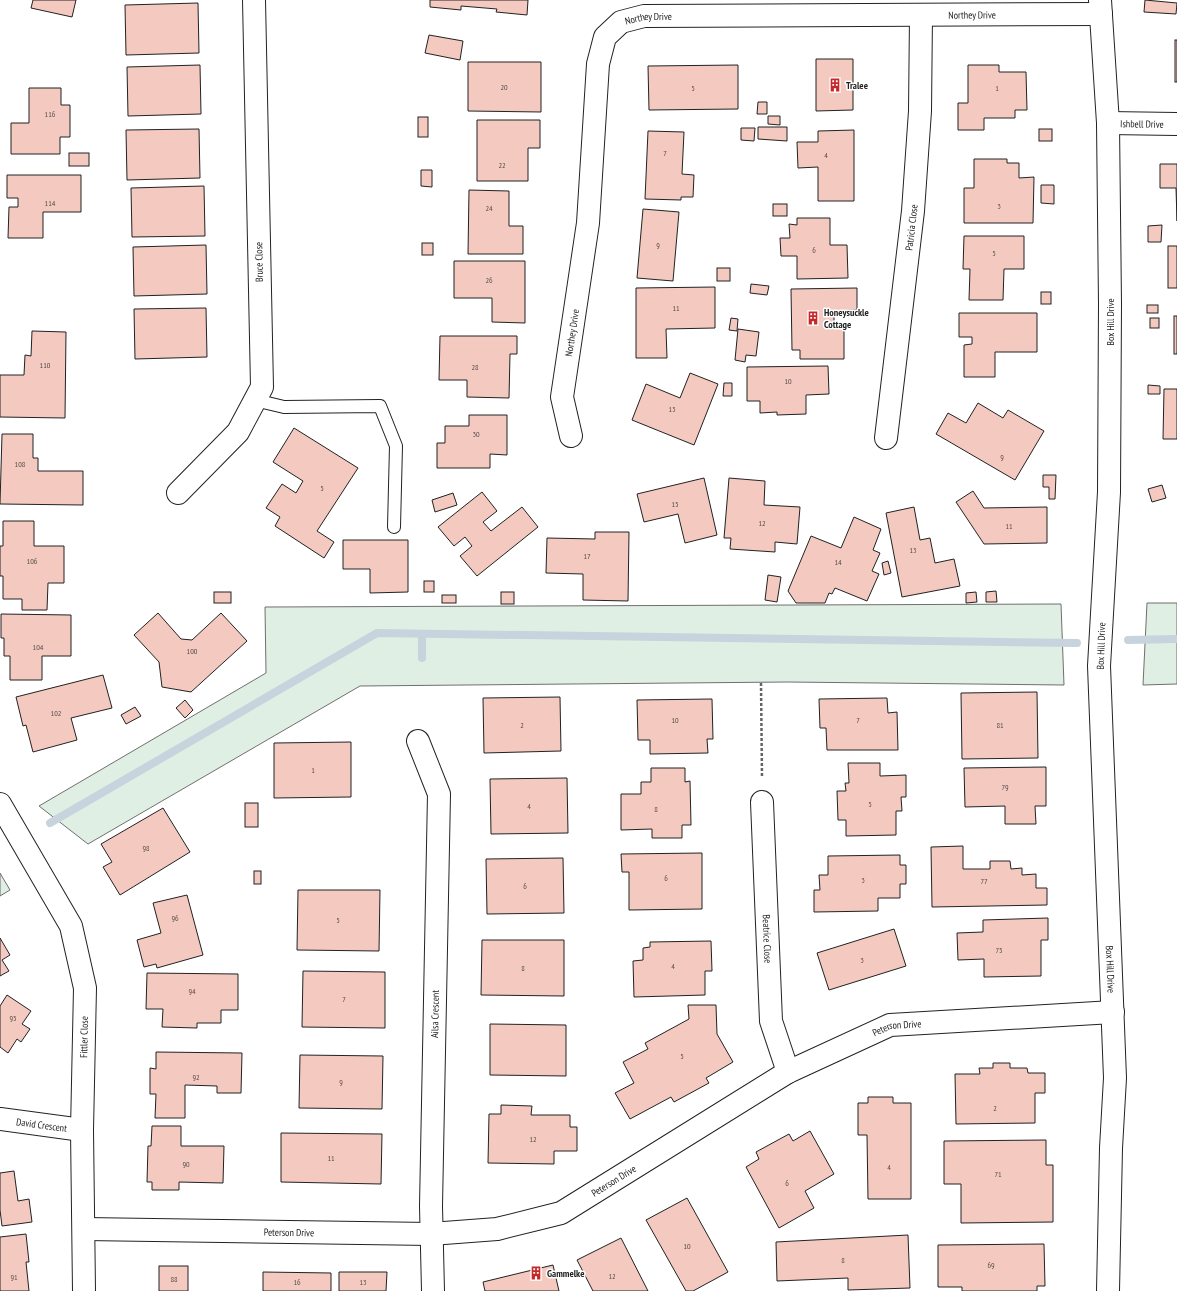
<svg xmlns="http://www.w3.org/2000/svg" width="1177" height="1291" viewBox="0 0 1177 1291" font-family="'PT Sans Narrow',sans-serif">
<rect width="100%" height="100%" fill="#fff"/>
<g fill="#e0efe3" stroke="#6f6f6f">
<path d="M1147,603H1177V684L1143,685Z"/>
<path d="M1061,604L1064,685L787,682L360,686L88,844L39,806L266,673L265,607Z"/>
<path d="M0,873L10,890L0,896Z"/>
</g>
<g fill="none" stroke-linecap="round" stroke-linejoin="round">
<g stroke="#c7d3dd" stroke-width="8">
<path d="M1128,640L1177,639"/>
<path d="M422,658V634"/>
<path d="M50,823L377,633L1077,643"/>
</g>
</g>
<g fill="#f3c9c0" stroke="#222">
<path d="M33,0H76L72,17L31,8Z"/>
<path d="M430,0H528L527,15L496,12L497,9L461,6V10L430,7Z"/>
<path d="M1145,0L1177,3L1176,14L1144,12Z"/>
<path d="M198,3L199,53L126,55L125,5Z"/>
<path d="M429,35L463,41L460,60L425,53Z"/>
<rect x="1175" y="40" width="2" height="42"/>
<path d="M816,59H853V110L816,111Z"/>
<path d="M468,62H541V112L468,111Z"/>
<path d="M200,65L201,114L128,116L127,67Z"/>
<path d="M738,65V109L649,110L648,66Z"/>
<path d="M968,65H999V72H1026L1027,110H1015V118H984V130H958V103H968Z"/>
<path d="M29,88H61V105H70V137H60V154H11V123H29Z"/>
<path d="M758,102H767V114H757Z"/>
<path d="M768,116H780V125L768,124Z"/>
<rect x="418" y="117" width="10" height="20"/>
<path d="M477,120H540V148H528V181H477Z"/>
<path d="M758,127H787V141L758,139Z"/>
<path d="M741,128H755L754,141L741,140Z"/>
<path d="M199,129L200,178L127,180L126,130Z"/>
<rect x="1039" y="129" width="13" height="12"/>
<path d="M854,130V201H818V167L798,168L797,142H818V131Z"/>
<path d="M648,131L684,132L682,174L694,175L693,197H681V200L645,199Z"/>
<rect x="69" y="153" width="20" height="13"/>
<path d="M974,159H1007V163H1019V178L1034,177L1033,223H964V188H974Z"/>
<path d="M1160,164H1177V221L1176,188H1160Z"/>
<path d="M421,170H432V187L421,186Z"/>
<path d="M7,175H81V212H43V238H8L9,207H18V198H7Z"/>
<path d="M1041,185H1054V204L1041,203Z"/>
<path d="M204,186L205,236L132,237L131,188Z"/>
<path d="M469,190L509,191V226H523V254H468Z"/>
<rect x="773" y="204" width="14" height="12"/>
<path d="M643,209L679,212L673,281L637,278Z"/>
<path d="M797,218H830V245H847L848,278L797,279V256H781L780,238H790L789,224L797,225Z"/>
<path d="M1162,225L1161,242H1148V226Z"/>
<path d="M964,236H1024V269H1004L1003,300H969L970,269H963Z"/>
<rect x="422" y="243" width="11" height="12"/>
<path d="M206,245L207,294L134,296L133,247Z"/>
<rect x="1168" y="246" width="9" height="42"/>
<path d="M454,261H525V323L492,322V298H454Z"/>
<rect x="717" y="268" width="13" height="13"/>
<path d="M751,284L769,286L767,295L750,293Z"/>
<path d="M715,287V328L666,329L667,358H636V288Z"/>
<path d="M857,288V310L834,311V325H844V359H800V350H792L791,289Z"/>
<rect x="1041" y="292" width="10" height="12"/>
<rect x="1147" y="305" width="11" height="8"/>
<path d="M206,308L207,357L135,359L134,309Z"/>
<path d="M959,313H1037V352H995V377H964V345L972,344V337H959Z"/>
<rect x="1174" y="316" width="3" height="38"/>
<path d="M731,318L738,319L737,331L729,330Z"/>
<rect x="1150" y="318" width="9" height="10"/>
<path d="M738,329L759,332L756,356L746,355L745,362L735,360Z"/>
<path d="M32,331L66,332L65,418L0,417V375H24L25,355L31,356Z"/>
<path d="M440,336H517V354H510L509,398L467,397V380H439Z"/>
<path d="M828,366L829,394L806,395V414L777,415V412L760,413V401H747V367Z"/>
<path d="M690,373L718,384L694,445L632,420L646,384L680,398Z"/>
<path d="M724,383H732V396H723Z"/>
<path d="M1148,385L1160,386V394H1148Z"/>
<path d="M1164,389H1177V439H1163Z"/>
<path d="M978,403L1003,418L1008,410L1044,431L1015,480L936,434L948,413L966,423Z"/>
<path d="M469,415H507V455L490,454V468H437V443H445V426H469Z"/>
<path d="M294,428L358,468L317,531L334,542L324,558L275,526L280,517L266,508L282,484L296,493L303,481L273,462Z"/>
<path d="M2,434H33V458H38V471H83V505L0,504Z"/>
<path d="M1043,475H1056L1055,499H1049V487H1043Z"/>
<path d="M704,478L717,535L685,543L678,514L644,522L637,494Z"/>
<path d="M729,478L765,481L764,505L800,507L797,544L775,542V552L730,549L731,538H724Z"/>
<path d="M1162,485L1166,498L1152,502L1148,489Z"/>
<path d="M973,491L984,508L1047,507V543L984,544L956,502Z"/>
<path d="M482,492L497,511L483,522L491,531L522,507L538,527L477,576L460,556L472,546L465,537L454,546L438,527Z"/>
<path d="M453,493L457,505L435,512L432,500Z"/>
<path d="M914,507L920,540L930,538L935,563L954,559L960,586L902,597L886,513Z"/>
<path d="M854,517L881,529L873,550L880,553L872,571L879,574L867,601L835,588L832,594L829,593L825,603H796L788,591L811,536L841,548Z"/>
<path d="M3,521H34V546H64V583H48L47,610H22V599H3V576H0V546H3Z"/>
<path d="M595,532H629L628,601L583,600V574L546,573L547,538L595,539Z"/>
<path d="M343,540H408V592L370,593V569H343Z"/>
<path d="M888,561L891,573L884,575L882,563Z"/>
<path d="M768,575L781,577L777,602L765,600Z"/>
<rect x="424" y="581" width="10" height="11"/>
<path d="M996,591L997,602H986V592Z"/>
<rect x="214" y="592" width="17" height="11"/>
<rect x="501" y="592" width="13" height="12"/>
<path d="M976,592L977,602L966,603V593Z"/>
<rect x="442" y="595" width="14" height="8"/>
<path d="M158,613L181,639L192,640L221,613L247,641L191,692L162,687L159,662L134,635Z"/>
<path d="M1,614L71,615V656H42V680H10V656H4V638H1Z"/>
<path d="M103,675L112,708L71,718L77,740L33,752L26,725L23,726L16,697Z"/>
<path d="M1037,692L1038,758L962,759L961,693Z"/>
<path d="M560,697L561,751L484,753L483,698Z"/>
<path d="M887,698L888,713L897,712L898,750H827L826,728H820L819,699Z"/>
<path d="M712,699L713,739H707L708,753L650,754V740H638L637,700Z"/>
<path d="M185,700L193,710L185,718L176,708Z"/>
<path d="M135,707L141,716L126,724L121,715Z"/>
<path d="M351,742V797L274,798V743Z"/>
<path d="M848,763H880V776L906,775V797H901L902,811H896V835L846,836V820H838L837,791H846L845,783H849Z"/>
<path d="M1046,767V806H1035L1036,824H1005V806L965,807L964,768Z"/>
<path d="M651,768H685V782L690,781L691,825H682V838H652V829L621,830V794H641V782H651Z"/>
<path d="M567,778L568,833L491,834L490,779Z"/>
<rect x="245" y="803" width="13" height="24"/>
<path d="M163,808L190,852L120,895L103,867L112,862L101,844Z"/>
<path d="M963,846V869H990V861H1010L1011,869L1022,868V875L1036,874V888H1047V905L932,907L931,847Z"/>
<path d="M702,853V909L629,910V872H622L621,854Z"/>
<path d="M900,855V865H906V884H900V898H878V911L814,912V890H820L819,875H828V856Z"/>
<path d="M563,858L564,913L487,914L486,859Z"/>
<rect x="254" y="871" width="7" height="13"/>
<path d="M298,890H380L379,951L297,950Z"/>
<path d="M187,895L203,955L157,968L156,964L144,967L137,940L161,933L153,903Z"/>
<path d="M1048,918V940H1041V976L984,977V959L958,960L957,933L983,932V920Z"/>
<path d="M894,929L906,966L829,990L817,953Z"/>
<path d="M0,938L10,955L2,960L9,971L0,976Z"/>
<path d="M482,940H564V996L481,995Z"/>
<path d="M711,941L712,971H705V995L634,997L633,961L643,960V948L650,947V942Z"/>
<path d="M303,971L385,972V1028L302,1027Z"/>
<path d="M147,973L238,974V1010H221V1023H197V1028L162,1027L163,1009H146Z"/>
<path d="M7,995L31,1011L22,1024L30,1029L21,1042L17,1039L8,1053L0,1047V1006Z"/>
<path d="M688,1005H716L717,1034L733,1062L706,1078L709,1083L674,1102L671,1097L630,1119L615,1093L634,1083L623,1062L648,1049L645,1043L689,1019Z"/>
<path d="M490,1024L566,1025V1076L490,1075Z"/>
<path d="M156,1052L242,1053L241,1093H217V1086L185,1085V1118H155L156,1094H150V1068L156,1069Z"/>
<path d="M300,1055L383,1056L382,1109L299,1108Z"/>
<path d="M993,1063H1010V1068H1027L1028,1073H1045V1093H1035V1123L956,1124L955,1074H980L979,1068H993Z"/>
<path d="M868,1097H893V1103H911V1199H868L867,1135H858V1103H868Z"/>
<path d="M501,1105L532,1106L531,1115H570V1127H577V1151H554V1164L488,1163L489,1114H501Z"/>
<path d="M152,1126H181V1146H224L223,1183L179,1182V1190H152V1182H147L148,1146H151Z"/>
<path d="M810,1131L834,1174L805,1191L814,1208L779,1228L746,1167L759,1159L756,1152L789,1134L793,1141Z"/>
<path d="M281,1133L382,1134L381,1184L281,1182Z"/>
<path d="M1046,1140V1165H1053V1222L961,1223V1184H944V1141Z"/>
<path d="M14,1171L18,1201L29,1199L32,1222L2,1226L0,1210V1173Z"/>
<path d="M687,1198L728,1272L693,1291H686L646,1220Z"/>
<path d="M26,1234L29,1262H26L29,1291H0V1237Z"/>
<path d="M908,1235L910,1288L848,1290V1278L777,1281L776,1242Z"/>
<path d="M621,1238L648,1291H593L577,1260Z"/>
<path d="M1044,1244L1045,1286H1037V1291H962V1287H938V1245Z"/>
<path d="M553,1265L559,1291H485L483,1282Z"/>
<rect x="159" y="1266" width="29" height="25"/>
<path d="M263,1272L331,1273V1291H263Z"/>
<path d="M339,1272H387L386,1291H339Z"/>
</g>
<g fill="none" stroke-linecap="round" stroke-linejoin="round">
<g stroke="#222" stroke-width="14">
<path id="lane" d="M255,400L284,407L380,406L396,446L394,527"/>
</g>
<g stroke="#222" stroke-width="24">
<g id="street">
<path id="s1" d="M1100,0L1108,123L1110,304L1109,492L1099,666L1115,1078L1111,1148L1108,1291"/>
<path id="s2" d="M1108,123L1177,124"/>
<path id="s3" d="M571,436L562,397L588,223L598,64L605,37L621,22L644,16L1101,14"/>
<path id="s4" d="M886,438L913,211L920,111L921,15"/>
<path d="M178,493L238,432L262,387L254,0"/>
<path d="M418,741L439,794L431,1206L433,1291"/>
<path id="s5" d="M762,802L771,1021L788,1072"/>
<path d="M0,804L71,926L85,988L82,1130L84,1291"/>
<path id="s6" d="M0,1119L82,1130"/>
<path id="s7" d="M85,1229L431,1234L497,1229L561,1213L788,1072L890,1025L1113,1012"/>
</g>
</g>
<path stroke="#646464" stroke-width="2.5" stroke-dasharray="3 2" stroke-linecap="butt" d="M761,683L762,778"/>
<use href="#lane" stroke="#fff" stroke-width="12"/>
<use href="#street" stroke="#fff" stroke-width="22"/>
</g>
<defs>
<g id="building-bare" transform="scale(1.08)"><path d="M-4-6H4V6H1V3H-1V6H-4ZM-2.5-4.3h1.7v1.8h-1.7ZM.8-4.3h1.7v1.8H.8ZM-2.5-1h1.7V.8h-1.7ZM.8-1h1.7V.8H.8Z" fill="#c62828" stroke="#fff" stroke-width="2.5" paint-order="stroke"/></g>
</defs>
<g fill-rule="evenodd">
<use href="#building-bare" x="835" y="85"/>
<use href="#building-bare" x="813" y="318"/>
<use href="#building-bare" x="536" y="1273"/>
</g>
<g text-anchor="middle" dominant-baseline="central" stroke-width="3" stroke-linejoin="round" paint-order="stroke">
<g font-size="8" fill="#564c4a">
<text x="504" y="87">20</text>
<text x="693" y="88">5</text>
<text x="997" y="88">1</text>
<text x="50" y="114">116</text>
<text x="665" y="153">7</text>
<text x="826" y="155">4</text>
<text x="502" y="165">22</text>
<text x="50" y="203">114</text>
<text x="999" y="206">3</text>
<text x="489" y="208">24</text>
<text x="658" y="245">9</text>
<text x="814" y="250">6</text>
<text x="994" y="253">5</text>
<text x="489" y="280">26</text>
<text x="676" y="308">11</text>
<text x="45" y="365">110</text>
<text x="475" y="367">28</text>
<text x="788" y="381">10</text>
<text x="672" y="409">13</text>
<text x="476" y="434">30</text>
<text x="1002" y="457">9</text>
<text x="20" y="464">108</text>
<text x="322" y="488">5</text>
<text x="675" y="504">15</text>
<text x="762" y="523">12</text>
<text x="1009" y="526">11</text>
<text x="913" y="550">13</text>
<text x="587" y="556">17</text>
<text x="32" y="561">106</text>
<text x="838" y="562">14</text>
<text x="38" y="647">104</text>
<text x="192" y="651">100</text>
<text x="56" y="713">102</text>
<text x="675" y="720">10</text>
<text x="858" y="720">7</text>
<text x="522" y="725">2</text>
<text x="1000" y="725">81</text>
<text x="313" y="770">1</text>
<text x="1005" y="787">79</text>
<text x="870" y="804">5</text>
<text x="529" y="806">4</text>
<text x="656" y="809">8</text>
<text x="146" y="848">98</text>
<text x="666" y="878">6</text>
<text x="863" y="880">3</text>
<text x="984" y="881">77</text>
<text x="525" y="886">6</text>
<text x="175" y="918">96</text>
<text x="338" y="920">5</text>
<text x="999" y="950">75</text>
<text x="862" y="960">3</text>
<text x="673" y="966">4</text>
<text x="523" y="968">8</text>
<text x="192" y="991">94</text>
<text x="344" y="999">7</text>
<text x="13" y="1018">95</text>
<text x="682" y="1056">5</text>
<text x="196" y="1077">92</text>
<text x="341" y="1082">9</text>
<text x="995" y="1108">2</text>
<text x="533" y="1139">12</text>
<text x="331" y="1158">11</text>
<text x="186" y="1164">90</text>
<text x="889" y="1167">4</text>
<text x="998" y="1174">71</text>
<text x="787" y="1183">6</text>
<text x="687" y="1246">10</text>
<text x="843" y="1260">8</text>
<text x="991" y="1265">69</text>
<text x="612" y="1276">12</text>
<text x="14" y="1277">91</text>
<text x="174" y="1279">88</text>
<text x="297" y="1282">16</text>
<text x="363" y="1282">13</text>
</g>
<g font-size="10" fill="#222" stroke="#fff">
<text stroke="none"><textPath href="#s3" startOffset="777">Northey Drive</textPath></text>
<text stroke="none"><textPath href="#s3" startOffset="453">Northey Drive</textPath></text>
<text stroke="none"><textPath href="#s2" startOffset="34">Ishbell Drive</textPath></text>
<text stroke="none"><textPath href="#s4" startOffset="212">Patricia Close</textPath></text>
<text transform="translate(259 262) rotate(-91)">Bruce Close</text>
<text transform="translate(1110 322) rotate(-90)">Box Hill Drive</text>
<text stroke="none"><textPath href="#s3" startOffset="105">Northey Drive</textPath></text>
<text transform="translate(1101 646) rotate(-88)">Box Hill Drive</text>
<text stroke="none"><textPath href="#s5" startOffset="137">Beatrice Close</textPath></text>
<text stroke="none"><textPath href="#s1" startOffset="970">Box Hill Drive</textPath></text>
<text transform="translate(435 1014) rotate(-89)">Ailsa Crescent</text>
<text stroke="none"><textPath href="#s7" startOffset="864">Peterson Drive</textPath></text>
<text transform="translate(84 1037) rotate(-89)">Fittler Close</text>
<text stroke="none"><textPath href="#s6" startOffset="42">David Crescent</textPath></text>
<text stroke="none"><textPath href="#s7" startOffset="540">Peterson Drive</textPath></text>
<text stroke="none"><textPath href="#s7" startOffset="204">Peterson Drive</textPath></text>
</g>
<g font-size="10" font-weight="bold" fill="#222" stroke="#fff" text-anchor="start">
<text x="846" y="85">Tralee</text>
<text x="824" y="312">Honeysuckle<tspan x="824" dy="12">Cottage</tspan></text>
<text x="547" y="1273">Gammelke</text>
</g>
</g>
</svg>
